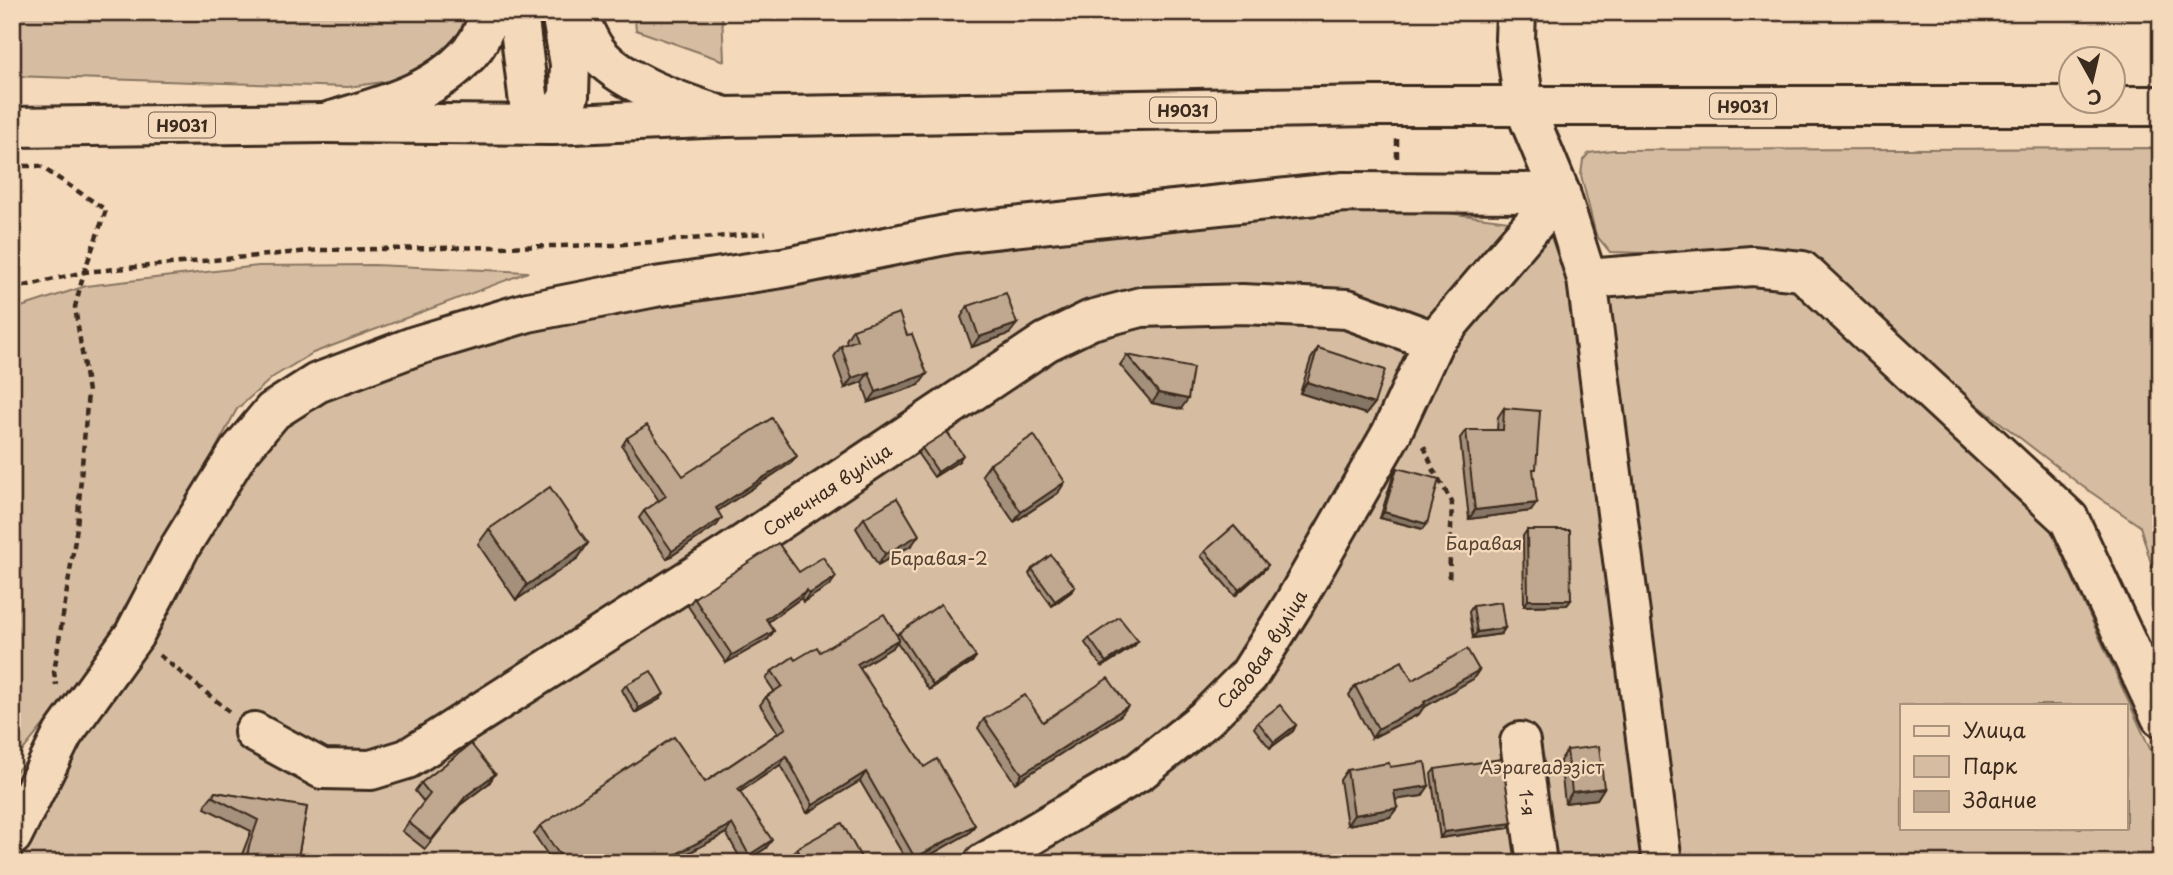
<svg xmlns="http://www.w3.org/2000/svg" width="2173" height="875" viewBox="0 0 2173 875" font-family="'Playpen Sans',sans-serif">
<rect width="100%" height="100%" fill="#f4d9bb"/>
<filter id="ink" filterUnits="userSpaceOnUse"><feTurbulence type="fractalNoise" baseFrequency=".0143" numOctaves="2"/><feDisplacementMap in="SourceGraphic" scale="14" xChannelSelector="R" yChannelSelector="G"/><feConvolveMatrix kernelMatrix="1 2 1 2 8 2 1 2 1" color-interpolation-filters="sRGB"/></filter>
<g filter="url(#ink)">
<g fill="#d6bda2" stroke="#887460" stroke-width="2" fill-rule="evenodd">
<path d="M12,12H476L471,28L431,68L397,80L348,87L12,76Z"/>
<path d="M634,12H722L724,61L636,30Z"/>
<path d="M1948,12H2161V18L1948,15Z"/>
<path d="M2161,148V597L2140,526L2082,486L1858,312L1759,256L1610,252L1596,235L1581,175L1583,160L1589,153L1613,150Z"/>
<path d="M1346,200L1547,226L1567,281L1617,595L1602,296L1748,285L1790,289L1846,329L2048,524L2161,773V863H12V775L134,659L246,462L321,394L531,322L961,240ZM1902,705H2126V828H1902Z"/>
<path d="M374,265L528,272L313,353L273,377L237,409L114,638L12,764V310L86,286L258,266Z"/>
</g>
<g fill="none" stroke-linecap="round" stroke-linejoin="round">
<g stroke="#3b2a1e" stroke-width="44">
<g id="minor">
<path d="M1516,12L1515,39L1524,106L1560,193L1587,279L1662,863"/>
<path d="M1587,279L1752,266L1802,271L2069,519L2161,717"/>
<path id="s1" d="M254,732L322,769L371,770L407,759L729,554L1046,342L1091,320L1141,307L1242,304L1347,309L1434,341"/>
<path id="s2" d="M1520,742L1537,863"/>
<path d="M12,836L63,734L134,635L180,547L238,453L273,411L317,383L415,346L528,312L655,287L782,268L955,233L1344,192L1560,193"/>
<path id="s3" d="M984,863L1140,771L1205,719L1249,675L1293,605L1391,434L1434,341L1560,193"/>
</g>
</g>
<g stroke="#3b2a1e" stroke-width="44">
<path id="major" d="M12,127L325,123L552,125L725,117L1374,106H2161"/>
</g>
<g stroke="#3b2a1e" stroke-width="44">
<g id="highway">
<path d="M518,12L529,103L552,125L569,96L570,64L561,12"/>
<path d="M576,12C582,25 588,40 596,51C621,84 686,104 725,117"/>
<path d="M325,123C380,106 438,94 475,46C482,37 486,23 491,12"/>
</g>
</g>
<g stroke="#3b2a1e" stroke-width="4.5" stroke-dasharray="7 5" stroke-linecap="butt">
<path d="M1397,158V139"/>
<path d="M12,166H40L106,210L84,272L75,307L88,392L77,527L54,672L56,685"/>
<path d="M12,289L84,272L321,250L613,245L766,233"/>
<path d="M1424,446L1433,469L1452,502L1449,583"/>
<path d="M159,655L229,711"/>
</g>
<use href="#minor" stroke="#f4d9bb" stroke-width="38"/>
<use href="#major" stroke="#f4d9bb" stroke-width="38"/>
<use href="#highway" stroke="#f4d9bb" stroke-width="38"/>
</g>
<g fill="#a5907c" stroke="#3b2a1e" stroke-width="2">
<path d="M968,306L1009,334L972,347L961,317Z"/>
<path d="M853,329L919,385L869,402L862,382L845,388L834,357L841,346L847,344L846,340Z"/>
<path d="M1318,348L1374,404L1366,414L1300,393L1311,359Z"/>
<path d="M1127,355L1181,409L1152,403L1120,365Z"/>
<path d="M1504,408L1531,511L1469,519L1460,438L1466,430H1497L1498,417Z"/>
<path d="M627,438L683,476L791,463L717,511V525L667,559L639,518L644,511L659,501L622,446Z"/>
<path d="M922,448L959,461L934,477L918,454Z"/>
<path d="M990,464L1058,493L1014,522L982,475Z"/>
<path d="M1397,468L1427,524L1423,529L1380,518L1394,473Z"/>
<path d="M864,518L912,545L878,565L856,528Z"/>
<path d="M489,529L588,543L578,558L516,600L478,544Z"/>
<path d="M1527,530L1571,600L1567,605L1524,606L1523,536Z"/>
<path d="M1205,551L1268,565L1264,570L1235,596L1201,556Z"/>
<path d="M1032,569L1075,587L1071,592L1052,606L1029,574Z"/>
<path d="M799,572L830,585L803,602L801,598L768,622L774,631L768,639L726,663L688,606L694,598Z"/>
<path d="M1473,606L1505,628L1501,634L1473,638L1469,612Z"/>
<path d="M899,633L972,662L929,690L897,642L893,647L859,668L924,767L975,825L969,833L916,863H908L860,781L807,813L780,765L740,792L766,848L744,863H743L726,833L670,863H553L534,834L540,826L705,782L778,733L760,705L766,697L774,691L766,679L772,671L795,660L820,652L897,635Z"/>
<path d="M1089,638L1138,641L1134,646L1102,667L1085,643Z"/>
<path d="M1479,670L1473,679L1423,708L1419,714L1372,738L1349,695L1355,686L1412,680Z"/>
<path d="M626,685L660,699L635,713L622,690Z"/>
<path d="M1121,715L1015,783L978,728L984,719L1043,722Z"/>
<path d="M1258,722L1296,725L1293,731L1270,748L1254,728Z"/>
<path d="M1567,750L1604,788L1597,799L1565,803L1560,761Z"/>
<path d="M1390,767L1422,796L1395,799L1397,808L1390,817L1347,825L1340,780L1347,770Z"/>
<path d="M1435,769L1508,828L1440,838L1431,774Z"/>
<path d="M495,774L489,783L460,805L425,849L402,831L424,802L415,791L421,783Z"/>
<path d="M215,792L307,807L297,863H240L241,857L251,831L205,808L207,802Z"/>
<path d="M797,848L864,863H792L789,858Z"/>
</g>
<g fill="#867665" stroke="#3b2a1e" stroke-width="2">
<path d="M1017,324L1009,334L972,347L979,337Z"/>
<path d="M869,372L862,382L845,388L852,378Z"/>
<path d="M927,374L919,385L869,402L876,392Z"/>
<path d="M1307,382L1374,404L1366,414L1300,393Z"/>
<path d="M1159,393L1188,399L1181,409L1152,403Z"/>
<path d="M963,455L959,461L934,477L938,472Z"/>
<path d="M797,456L791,463L710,516L716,508Z"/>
<path d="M1065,482L1058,493L1014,522L1021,512Z"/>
<path d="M1537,503L1531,511L1469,519L1475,510Z"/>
<path d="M1384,512L1427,524L1423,529L1380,518Z"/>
<path d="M722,518L717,525L667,559L672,551Z"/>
<path d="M919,535L912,545L878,565L885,554Z"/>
<path d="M588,543L578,558L516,600L527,585Z"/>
<path d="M1268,565L1264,570L1235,596L1239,590Z"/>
<path d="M836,577L830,585L803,602L809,594Z"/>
<path d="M1075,587L1071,592L1052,606L1055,601Z"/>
<path d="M807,590L801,598L761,627L766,619Z"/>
<path d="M1528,600H1571L1567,605L1524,606Z"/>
<path d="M1505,628L1501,634L1473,638L1477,632Z"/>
<path d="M774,631L768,639L726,663L732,655Z"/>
<path d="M899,639L893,647L851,673L857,664Z"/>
<path d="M1138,641L1134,646L1102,667L1106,662Z"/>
<path d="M976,657L972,662L929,690L933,685Z"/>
<path d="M1479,670L1473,679L1423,708L1419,714L1372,738L1378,729Z"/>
<path d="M664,694L660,699L635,713L639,708Z"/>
<path d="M1128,706L1121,715L1015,783L1022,774Z"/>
<path d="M1296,725L1293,731L1270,748L1274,742Z"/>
<path d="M786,756L780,765L732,797L738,789Z"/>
<path d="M866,772L860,781L807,813L813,805Z"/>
<path d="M495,774L489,783L460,805L425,849L466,796Z"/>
<path d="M1429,786L1422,796L1387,801L1394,791Z"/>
<path d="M1604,788L1597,799L1565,803L1572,792Z"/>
<path d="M1397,808L1390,817L1347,825L1354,815Z"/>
<path d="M1512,823L1508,828L1440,838L1444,832Z"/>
<path d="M732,824L726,833L670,863H660Z"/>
<path d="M975,825L969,833L916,863H912L915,858Z"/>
<path d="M772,840L766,848L743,863L749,855Z"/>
</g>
<g fill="#c0a890" stroke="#3b2a1e" stroke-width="2">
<path d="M1006,293L1017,324L979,337L968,306Z"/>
<path d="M899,313L907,335L912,334L927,374L876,392L869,372L852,378L841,346L857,340L853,329Z"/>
<path d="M1318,348L1385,370L1374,404L1307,382Z"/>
<path d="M1127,355L1193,368L1188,399L1159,393Z"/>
<path d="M1504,408L1540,411L1536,469H1533L1537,503L1475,510L1466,430H1503Z"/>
<path d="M772,418L797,456L716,508L722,518L672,551L644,511L666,496L627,438L647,425L683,476Z"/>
<path d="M947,432L963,455L938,472L922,448Z"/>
<path d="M1034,435L1065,482L1021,512L990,464Z"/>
<path d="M1397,468L1439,479L1427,524L1384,512Z"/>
<path d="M550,487L588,543L527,585L489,529Z"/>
<path d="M897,498L919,535L885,554L864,518Z"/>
<path d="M1234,526L1268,565L1239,590L1205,551Z"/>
<path d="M1527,530H1570L1571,600H1528Z"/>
<path d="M778,543L799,572L823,557L836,577L809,594L807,590L766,619L774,631L732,655L694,598Z"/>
<path d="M1051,555L1075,587L1055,601L1032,569Z"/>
<path d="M1501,602L1505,628L1477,632L1473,606Z"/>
<path d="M941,604L976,657L933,685L899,633Z"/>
<path d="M884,614L899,639L857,664L924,767L937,759L975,825L915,858L866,772L813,805L786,756L738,789L772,840L749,855L732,824L660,863H565L540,826L674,737L705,782L786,728L766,697L782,686L772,671L793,657L795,660L817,647L820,652Z"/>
<path d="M1119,617L1138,641L1106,662L1089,638Z"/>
<path d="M1467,649L1479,670L1424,702L1425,704L1378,729L1355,686L1402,661L1412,680Z"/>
<path d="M651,671L664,694L639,708L626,685Z"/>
<path d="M1108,678L1128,706L1022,774L984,719L1025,695L1043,722Z"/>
<path d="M1280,705L1296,725L1274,742L1258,722Z"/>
<path d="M471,744L495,774L466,796L431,840L408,822L430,794L421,783Z"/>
<path d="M1599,746L1604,788L1572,792L1567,750Z"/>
<path d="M1502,759L1512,823L1444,832L1435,769Z"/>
<path d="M1425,762L1429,786L1394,791L1397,808L1354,815L1347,770L1389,763L1390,767Z"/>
<path d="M215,792L307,807L297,863H246L249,846L258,820L213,797Z"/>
<path d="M842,823L864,863H804L797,848Z"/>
</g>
</g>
<g text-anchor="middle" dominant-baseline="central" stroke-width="5" stroke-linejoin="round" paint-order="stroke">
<g fill="#f4d9bb" stroke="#725e4d" stroke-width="2">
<rect x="1710" y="93.5" width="66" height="25" rx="5"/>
<rect x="1150" y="97.5" width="66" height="25" rx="5"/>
<rect x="149" y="112.5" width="66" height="25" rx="5"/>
</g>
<g font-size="16" font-weight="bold" fill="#3b2a1e">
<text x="1743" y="106">Н9031</text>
<text x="1183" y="110">Н9031</text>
<text x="182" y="125">Н9031</text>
</g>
<g font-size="18" fill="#3b2a1e" stroke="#f4d9bb">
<text stroke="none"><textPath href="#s1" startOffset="663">Сонечная вуліца</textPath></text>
<text stroke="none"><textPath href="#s3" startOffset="355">Садовая вуліца</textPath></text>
<text stroke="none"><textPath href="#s2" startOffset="61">1-я</textPath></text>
</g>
<g font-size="18" fill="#524032" stroke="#f4d9bb">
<text x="1484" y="542">Баравая</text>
<text x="939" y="557">Баравая-2</text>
<text x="1542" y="766">Аэрагеадэзіст</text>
</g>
</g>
<rect width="2173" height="875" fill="none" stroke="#f4d9bb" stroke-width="42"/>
<rect x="21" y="21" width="2131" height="833" fill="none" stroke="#3b2a1e" stroke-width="2.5" filter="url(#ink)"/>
<rect x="1900" y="704" width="228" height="126" fill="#f4d9bb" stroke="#aa937c" stroke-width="2"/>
<rect x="1914" y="726" width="35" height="10" fill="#f4d9bb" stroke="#aa937c" stroke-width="2"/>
<text x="1963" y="738" font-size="21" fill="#3b2a1e">Улица</text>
<rect x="1914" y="756" width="35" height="21" fill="#d6bda2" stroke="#aa937c" stroke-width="2"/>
<text x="1963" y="774" font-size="21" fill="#3b2a1e">Парк</text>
<rect x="1914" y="791" width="35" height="21" fill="#c0a890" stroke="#aa937c" stroke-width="2"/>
<text x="1963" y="808" font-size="21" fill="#3b2a1e">Здание</text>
<g transform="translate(2092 80) rotate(172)"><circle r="33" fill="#f4d9bb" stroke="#aa937c" stroke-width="2"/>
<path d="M0-5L12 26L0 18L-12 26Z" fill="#3b2a1e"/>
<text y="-10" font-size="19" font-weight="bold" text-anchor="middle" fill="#3b2a1e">С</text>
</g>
</svg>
